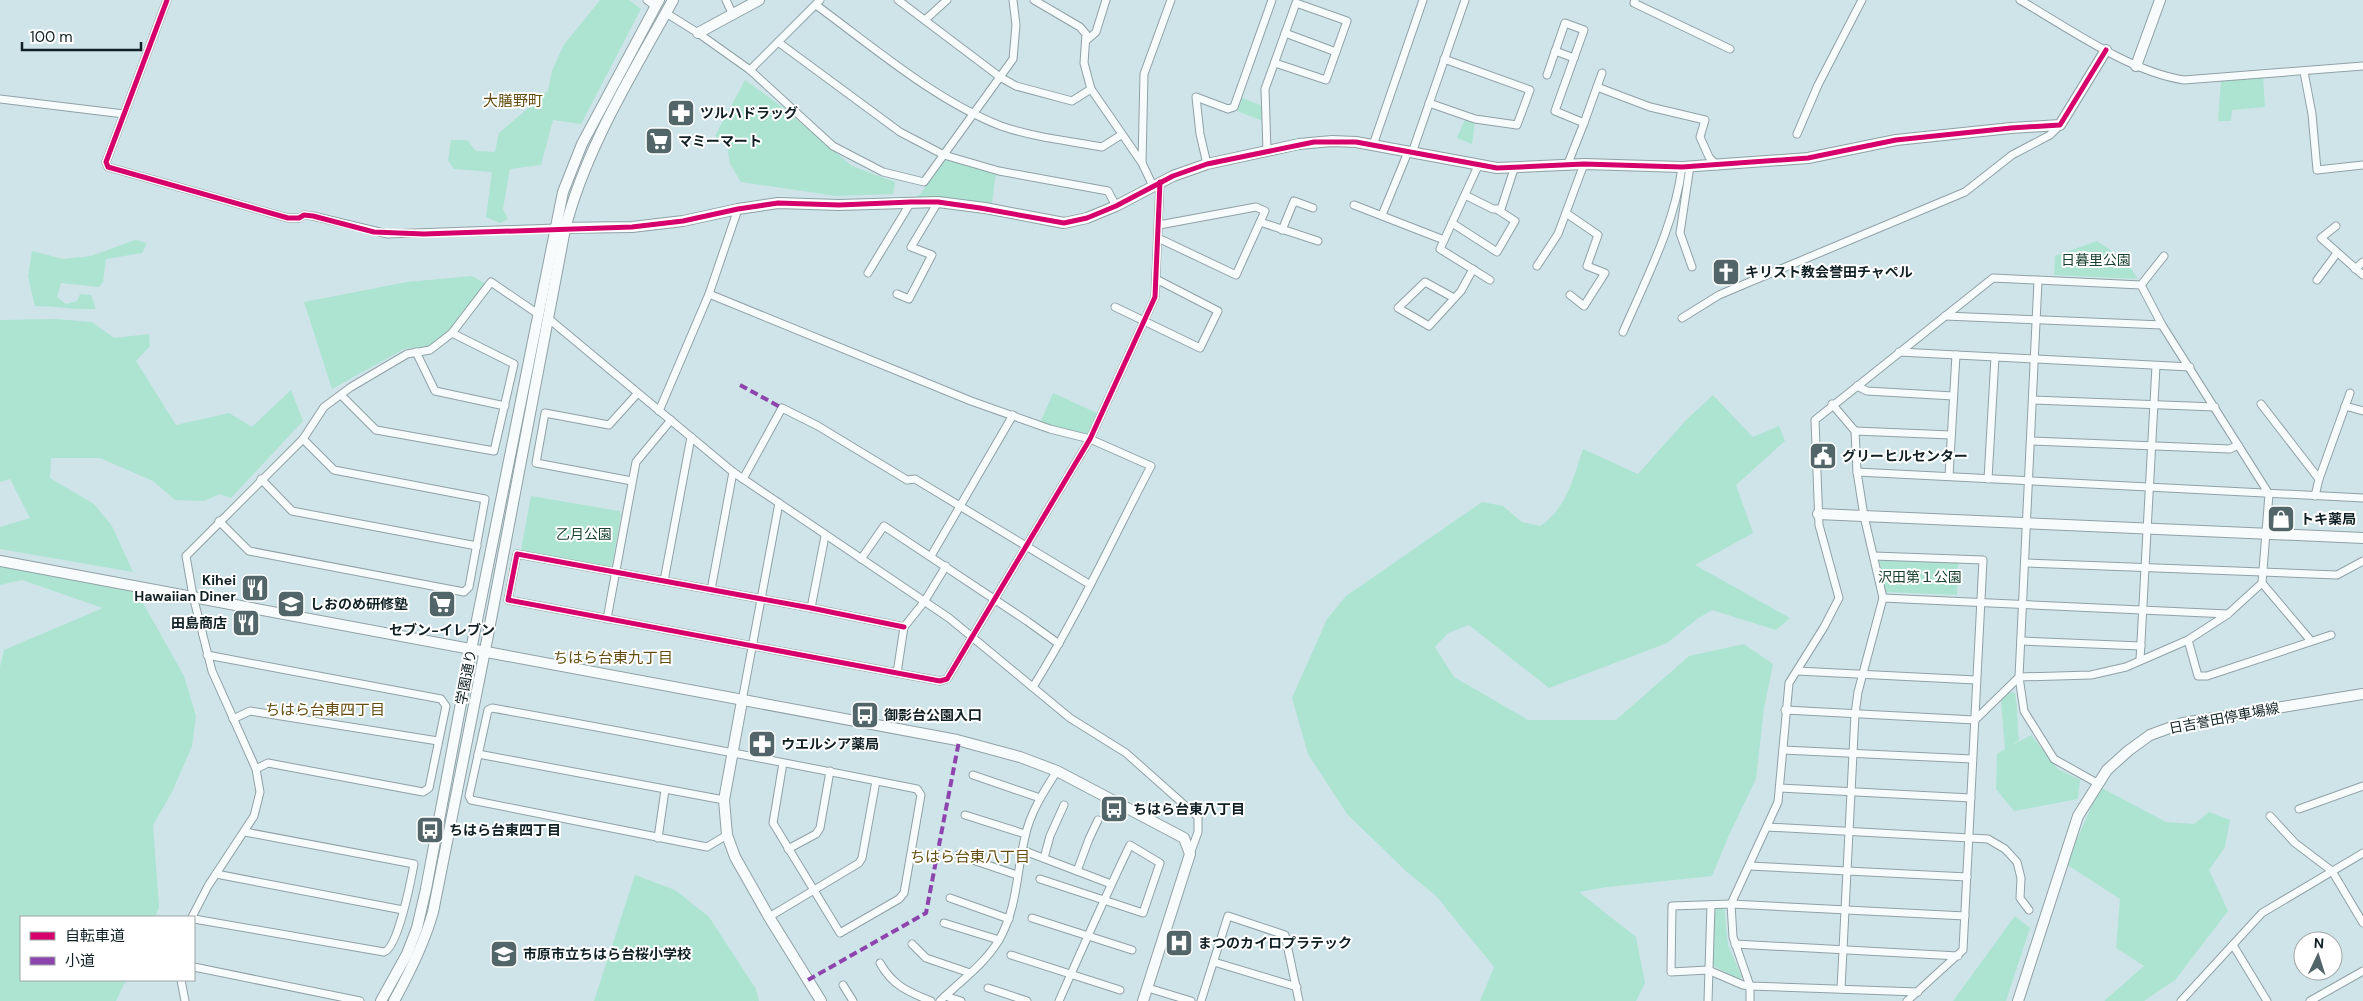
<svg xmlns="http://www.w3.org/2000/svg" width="2363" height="1001" viewBox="0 0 2363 1001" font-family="'DM Sans','Noto Sans JP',sans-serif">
<rect width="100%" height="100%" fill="#cee4e9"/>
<g fill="#ace4d1">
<path d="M600,0H629L641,9L581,124L553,120L541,165L510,169L503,209L508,219L500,223L486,217L492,172L454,169L448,160L451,140H467L476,151L495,152L499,133L548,91L552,71L563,46Z"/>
<path d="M2263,77L2265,107L2232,110L2231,121H2218L2221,81Z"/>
<path d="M745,80L778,104L852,166L895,182L893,194L836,196L741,182L730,164L727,147L715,136Z"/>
<path d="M1242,98L1263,106V121L1237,111Z"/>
<path d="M1465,119L1475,122L1472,144L1457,138Z"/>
<path d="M946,159L996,173L992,204L918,197Z"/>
<path d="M135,240L147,243L142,253L106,259L103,282L99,287L61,283L57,297L66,304L77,301L80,294L91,295L96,309C75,310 56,306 35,306L28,277L32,251L63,259L91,256Z"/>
<path d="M2097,241L2125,260L2138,279L2054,275L2055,256Z"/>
<path d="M472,276L486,284L451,329L429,346L404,349L332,389L304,302L407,282Z"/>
<path d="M56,319L92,322L114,338L149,334L150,346L136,361L176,425L229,413L252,427L291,390L303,421L231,498L220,494L204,501L175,500L153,481L100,458H51L50,478L94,504L112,526L133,572L0,549V527L30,518L10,479L0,482V320Z"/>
<path d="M1053,393L1099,414L1089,436L1040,423Z"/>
<path d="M1713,395L1753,437L1779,426L1785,441L1736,485L1753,533L1695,565L1790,618L1776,630L1712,610L1697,619L1667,643L1549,688L1469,625L1448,633L1435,647L1454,677L1528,720H1616L1689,656L1744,644L1773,664L1764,708L1756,779L1729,835L1712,876L1607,887L1579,892L1636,937L1645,983L1636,1001H1480L1494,967L1437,897L1407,872L1347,814L1308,754L1292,698L1327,619L1346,596L1482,502L1503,506L1522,522L1540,526C1567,508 1573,479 1583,449L1638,474L1686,420Z"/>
<path d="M531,496L619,511L621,514L612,565L608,567L521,550Z"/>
<path d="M1879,559L1958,562L1957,595L1886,592Z"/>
<path d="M0,565L134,587L184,676L196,716L192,746L172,792L153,825L159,907L155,917H21V980H126L116,1001H0V667L4,650L103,608L22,580L0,585Z"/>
<path d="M2010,692L2015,693C2018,709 2017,723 2019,740L2011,746L2031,735L2058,769L2080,780L2078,799L2014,811L1996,789L1997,754L2005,749L2001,700Z"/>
<path d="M2100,787L2166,822L2194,824L2209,812L2230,820L2225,847L2209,870L2228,911L2175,980L2144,1001H2104L2144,966L2116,948L2120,899L2066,864Z"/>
<path d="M635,875L675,890L709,917L756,989L759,1001H594Z"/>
<path d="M1724,907L1728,945L1742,977L1740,980L1712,965L1713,910Z"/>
<path d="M2015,916L2030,928L2006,1001H1953Z"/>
</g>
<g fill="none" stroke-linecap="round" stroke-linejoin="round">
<g stroke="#90a1a5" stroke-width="9">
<g id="street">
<path d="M167,0L106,162L108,167L288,218H299L304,215L313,216L388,234L555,228"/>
<path d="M647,0L656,7"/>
<path d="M726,0L733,15"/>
<path d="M898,0L1000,77L1016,86L1072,101L1091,89"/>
<path d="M1034,0L1080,27L1086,34L1084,63L1091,89L1142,163"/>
<path d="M1635,0L1634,3L1730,49"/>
<path d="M2020,0C2068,28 2130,72 2184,80L2363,66"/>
<path d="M816,5C872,46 936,101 1001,126C1032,137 1069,141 1102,147L1121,135"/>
<path d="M666,13L698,33L750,70L833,146L883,172L924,182L1013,59L1016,25L1013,0"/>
<path d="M925,20L947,0"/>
<path d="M1285,33L1336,52"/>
<path d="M1087,40L1096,32L1106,0"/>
<path d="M778,42L900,132L944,155L999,171L1108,191L1116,206"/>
<path d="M1555,51L1574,58"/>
<path d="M750,70L820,0"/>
<path d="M2304,72L2312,114L2317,170L2363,165"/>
<path d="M1547,75L1565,23L1584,30L1555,111L1584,123L1567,166"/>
<path d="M1597,87L1650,107L1705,120L1700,137L1709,157L1717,166"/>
<path d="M0,99L124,114"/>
<path d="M1429,103L1475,119L1517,125L1530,90L1444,59"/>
<path d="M1584,123L1602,73"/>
<path d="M1797,134L1818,85L1862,0"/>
<path d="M1373,145L1423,0"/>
<path d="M1267,151L1265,89L1296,3L1347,21L1326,80L1275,63"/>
<path d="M1412,153L1465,0"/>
<path d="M1207,164L1200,134L1196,97L1228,109L1234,107L1272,0"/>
<path d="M1478,166L1440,249L1490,280"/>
<path d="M1690,166L1680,233L1692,267"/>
<path d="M1153,186L1142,163L1144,74L1171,0"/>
<path d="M1465,195L1493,209H1501L1514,169"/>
<path d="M1354,205L1444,240"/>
<path d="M1566,213L1598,235L1587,266L1605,273L1584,306L1570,295"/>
<path d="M1382,215L1408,152"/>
<path d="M1260,222L1318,241"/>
<path d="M1452,223L1497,252L1515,221L1498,210"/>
<path d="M2336,226L2321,238L2363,275"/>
<path d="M1282,230L1294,201L1313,208"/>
<path d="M1158,238L1236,275L1265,211L1256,207L1159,225"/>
<path d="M1537,266L1558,234L1584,164"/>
<path d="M2355,269L2363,262"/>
<path d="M868,273L911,202"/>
<path d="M2317,280L2337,253"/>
<path d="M2038,281L2019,677L2024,711L2054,759L2097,783"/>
<path d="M2141,285L2164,256"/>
<path d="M709,294L971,401L1050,429L1090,439L1151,466C1112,540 1077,617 1033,687"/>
<path d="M897,294L909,299L932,255L911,247L938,202"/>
<path d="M1454,298L1425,282L1398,308L1429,326L1461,291L1473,269"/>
<path d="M1115,307L1200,348L1218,311L1156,279"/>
<path d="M1945,316L2162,325"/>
<path d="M1682,318L1719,295L1745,284L1965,192L2012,155L2050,135L2060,125"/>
<path d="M549,319L733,472L949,618L1070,718L1126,753L1198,817V832L1190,854"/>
<path d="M1623,332C1646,279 1675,224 1682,167"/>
<path d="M416,352L435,391L505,406"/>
<path d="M1899,352L2190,367"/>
<path d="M1857,386L1867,391L1953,396"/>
<path d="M341,395L376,430L494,451L514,364L452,333"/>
<path d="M2033,400L2215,407"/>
<path d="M1832,404L1855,431L1857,472L1864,516L1883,598L1858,692L1855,714L1841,989"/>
<path d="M2261,404L2319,479"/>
<path d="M2345,406L2363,411"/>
<path d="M659,411L709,294L738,209"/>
<path d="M1855,431L1951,435"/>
<path d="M2031,441L2230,449L2238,445"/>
<path d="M1857,472L2363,498"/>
<path d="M1949,476L1956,355"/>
<path d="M261,479L292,511L477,546"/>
<path d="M743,479L782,408L818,426L907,480L915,479L1089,584"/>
<path d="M1988,479L1995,357"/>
<path d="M632,481L536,463L545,413L609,425L637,394"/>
<path d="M2315,496L2319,479L2350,393"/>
<path d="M219,521L249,551L464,592L469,587L485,499L334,470L303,439"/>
<path d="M931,556L1013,415"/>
<path d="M1874,556L1983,560L1963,950L1907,1001"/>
<path d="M861,559L884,526L1027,621L1059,644"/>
<path d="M2025,563L2337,575L2363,561"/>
<path d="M664,581L691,437"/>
<path d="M2262,583L2311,641"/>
<path d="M711,590L733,472"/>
<path d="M1883,598L2228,614"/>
<path d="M811,608L825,536"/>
<path d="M607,619L636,462L671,420"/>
<path d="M904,627L811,608L517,554L508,600L897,673L940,681L947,679L1090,439L1155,297L1160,182"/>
<path d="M2188,640L2198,676H2207L2331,635"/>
<path d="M2021,641L2141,646"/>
<path d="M207,655L441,699L446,706L429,788L423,792L268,763L256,769"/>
<path d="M2140,660L2156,366"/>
<path d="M1797,671L1976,680"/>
<path d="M897,673L904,627L924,602L946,566"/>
<path d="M742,701L779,503"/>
<path d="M1785,710L1975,720L2019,677L2091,675L2126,667L2188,640L2228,614L2262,583L2269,494L2162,325L2141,285"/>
<path d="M233,719L250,711L438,741"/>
<path d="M1783,750L1972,759"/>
<path d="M478,754L724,800"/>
<path d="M973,775L1040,798"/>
<path d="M1780,788L1971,798"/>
<path d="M2299,809L2363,786"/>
<path d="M965,815L1025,834"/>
<path d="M2270,816L2295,843L2332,871L2363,923"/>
<path d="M1767,827L1988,839L2005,849L2017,862L2021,878L2020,898L2029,910"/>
<path d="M727,835L707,847L471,800L469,796L488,710L492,708C634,733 776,761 917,789L921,795L904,893L899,899L840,933L773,823L783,763"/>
<path d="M658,838L665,790"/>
<path d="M788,849L816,834L820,828L830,771"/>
<path d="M1022,850L1111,884"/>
<path d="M958,855L1017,875"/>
<path d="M1044,858L1050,836L1064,805"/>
<path d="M1749,866L1967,877"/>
<path d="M1077,871L1089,839L1098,820"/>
<path d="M216,874L403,910"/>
<path d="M1040,879L1143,913L1160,863L1130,845C1105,897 1082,949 1059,1001"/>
<path d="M950,898L1009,919"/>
<path d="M192,917L208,886L254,816L260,792L256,769L212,671L193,596L186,556L303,439L324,407L351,387L407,354L430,350L452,333L491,282L538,314"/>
<path d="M769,917L859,863L862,858L876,781"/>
<path d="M1032,918L1132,950"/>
<path d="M194,919L384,952C398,948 411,880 414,864L245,832"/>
<path d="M944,923L999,940"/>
<path d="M912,944L926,958L970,973"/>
<path d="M1735,944L1958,956"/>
<path d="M2233,945L2267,1001"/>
<path d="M1011,955L1120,990"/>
<path d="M1214,962L1297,987"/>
<path d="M880,963C892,985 908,992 931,1001"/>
<path d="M194,967L360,1001"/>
<path d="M181,980L185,1001"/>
<path d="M843,985L853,1001"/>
<path d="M988,988L1027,1001"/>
<path d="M1148,988L1191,1001"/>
<path d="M1918,992L1750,986L1743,985L1708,970L1671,972L1672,906L1731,904L1965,916"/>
<path d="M945,996L961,1001"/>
<path d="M940,1001C960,981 984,965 999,940C1018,906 1016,874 1025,837C1030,813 1044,791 1057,771"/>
<path d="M1201,1001L1228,916L1285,935L1299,1001"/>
<path d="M1708,1001L1711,905"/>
<path d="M1750,1001V986L1733,937L1731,904L1778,802L1789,683L1824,627L1839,598L1819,525L1815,420L1993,278L2141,285"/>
<path d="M2181,1001L2262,913L2363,853"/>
<path d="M2310,1001L2363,971"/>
</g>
</g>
<g stroke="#90a1a5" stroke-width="12">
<g id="secondary">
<path d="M698,33L759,0"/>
<path d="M2136,66L2160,0"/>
<path d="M555,228L632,227L683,221L738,209L778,203L839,205L938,202L985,208L1064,223L1087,218L1116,206L1173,176L1207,164L1299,144L1332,141L1356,142L1497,168L1584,164L1682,167L1808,158L1896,140L2011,128L2060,125L2106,50"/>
<path d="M1818,514L2363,538"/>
<path d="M0,561L957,740L1020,757L1057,771L1184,838L1190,854L1143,1001"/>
<path d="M742,701L724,800L727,835L735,857L769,917L821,1001"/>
<path d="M381,1001L407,954L417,928L426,889L471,650L563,192L582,144L659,0"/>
<path d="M394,1001C410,972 424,944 433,912L488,635L565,229C586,147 633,73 673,0"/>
<path d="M2018,1001L2078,816L2107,770L2128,751L2150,735L2183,723L2363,694"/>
</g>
</g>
<use href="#street" stroke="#f8fbfc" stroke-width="7"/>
<use href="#secondary" stroke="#f8fbfc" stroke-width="10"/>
<g stroke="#8e44ad" stroke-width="4" stroke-dasharray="8 4" stroke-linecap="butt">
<path d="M740,385L782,408"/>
<path d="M808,980L926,913L959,741"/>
</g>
<g stroke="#fff" stroke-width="8">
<g id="cycleway">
<path d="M167,0L106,162L108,167L288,218H299L304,215L313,216L374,232L424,234L632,227L683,221L738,209L778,203L839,205L911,202H938L980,208L1064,223L1087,218L1116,206L1173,176L1207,164L1314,142H1356L1497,168L1584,164L1682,167L1808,158L1896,140L2011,128L2060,125L2106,50"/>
<path d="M904,627L811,608L517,554L508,600L897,673L940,681L947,679L1090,439L1155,297L1160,182"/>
</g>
</g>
<use href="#cycleway" stroke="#d6006c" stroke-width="5"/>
</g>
<defs>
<g id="pharmacy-square" transform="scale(1.4375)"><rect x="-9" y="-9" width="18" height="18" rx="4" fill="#526569" stroke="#fff"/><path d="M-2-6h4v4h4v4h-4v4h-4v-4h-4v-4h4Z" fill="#fff"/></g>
<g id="supermarket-square" transform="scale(1.4375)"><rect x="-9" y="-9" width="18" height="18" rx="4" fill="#526569" stroke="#fff"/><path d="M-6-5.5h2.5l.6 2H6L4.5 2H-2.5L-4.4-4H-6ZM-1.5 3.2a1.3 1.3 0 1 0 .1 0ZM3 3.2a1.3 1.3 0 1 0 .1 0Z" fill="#fff"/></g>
<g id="church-square" transform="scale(1.4375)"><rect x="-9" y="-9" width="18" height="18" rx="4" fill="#526569" stroke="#fff"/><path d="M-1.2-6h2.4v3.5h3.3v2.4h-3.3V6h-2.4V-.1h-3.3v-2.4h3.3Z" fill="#fff"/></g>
<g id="civic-square" transform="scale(1.4375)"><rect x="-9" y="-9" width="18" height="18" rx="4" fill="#526569" stroke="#fff"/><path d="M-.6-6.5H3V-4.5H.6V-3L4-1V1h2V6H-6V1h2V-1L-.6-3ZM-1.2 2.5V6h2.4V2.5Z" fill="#fff"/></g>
<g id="shop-square" transform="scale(1.4375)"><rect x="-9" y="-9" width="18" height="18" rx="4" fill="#526569" stroke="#fff"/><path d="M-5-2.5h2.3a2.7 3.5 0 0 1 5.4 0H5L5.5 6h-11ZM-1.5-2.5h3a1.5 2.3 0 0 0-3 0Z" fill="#fff"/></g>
<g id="restaurant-square" transform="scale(1.4375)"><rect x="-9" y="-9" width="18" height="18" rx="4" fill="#526569" stroke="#fff"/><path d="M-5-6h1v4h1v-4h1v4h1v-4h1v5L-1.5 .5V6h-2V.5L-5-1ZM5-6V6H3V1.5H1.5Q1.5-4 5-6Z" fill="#fff"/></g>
<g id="school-square" transform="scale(1.4375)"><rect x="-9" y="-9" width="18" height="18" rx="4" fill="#526569" stroke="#fff"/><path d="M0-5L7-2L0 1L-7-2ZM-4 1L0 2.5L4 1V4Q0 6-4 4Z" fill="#fff"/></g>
<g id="bus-square" transform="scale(1.4375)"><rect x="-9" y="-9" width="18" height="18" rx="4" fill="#526569" stroke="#fff"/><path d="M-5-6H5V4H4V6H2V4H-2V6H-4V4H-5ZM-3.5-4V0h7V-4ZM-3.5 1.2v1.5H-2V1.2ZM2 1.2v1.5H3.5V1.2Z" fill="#fff"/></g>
<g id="hospital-square" transform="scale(1.4375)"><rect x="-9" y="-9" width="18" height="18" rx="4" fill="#526569" stroke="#fff"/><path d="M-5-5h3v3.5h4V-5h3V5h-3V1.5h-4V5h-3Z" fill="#fff"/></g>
</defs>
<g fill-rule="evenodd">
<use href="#pharmacy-square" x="681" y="113"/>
<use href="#supermarket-square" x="659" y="141"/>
<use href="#church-square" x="1726" y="272"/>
<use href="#civic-square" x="1823" y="456"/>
<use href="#shop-square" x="2281" y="519"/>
<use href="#restaurant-square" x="255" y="588"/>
<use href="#school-square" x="291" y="604"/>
<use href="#supermarket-square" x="442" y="604"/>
<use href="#restaurant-square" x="246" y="623"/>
<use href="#bus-square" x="865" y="715"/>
<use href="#pharmacy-square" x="762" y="744"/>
<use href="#bus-square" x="1114" y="809"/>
<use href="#bus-square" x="430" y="830"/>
<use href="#hospital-square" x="1179" y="943"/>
<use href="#school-square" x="504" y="954"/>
</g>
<g text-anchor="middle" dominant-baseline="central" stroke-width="4" stroke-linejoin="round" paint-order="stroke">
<g font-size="14" font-weight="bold" fill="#102024" stroke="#fff" text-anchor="start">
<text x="700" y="113">ツルハドラッグ</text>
<text x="678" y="141">マミーマート</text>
<text x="1745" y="272">キリスト教会誉田チャペル</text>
<text x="1842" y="456">グリーヒルセンター</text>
<text x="2300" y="519">トキ薬局</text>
<text x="236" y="580" text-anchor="end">Kihei<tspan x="236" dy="16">Hawaiian Diner</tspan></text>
<text x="310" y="604">しおのめ研修塾</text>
<text x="227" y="623" text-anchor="end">田島商店</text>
<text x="442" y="630" text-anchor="middle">セブン-イレブン</text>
<text x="884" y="715">御影台公園入口</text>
<text x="781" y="744">ウエルシア薬局</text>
<text x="1133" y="809">ちはら台東八丁目</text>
<text x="449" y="830">ちはら台東四丁目</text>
<text x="1198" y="943">まつのカイロプラテック</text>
<text x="523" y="954">市原市立ちはら台桜小学校</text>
</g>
<g font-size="14" fill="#1a4231" stroke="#fff">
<text x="2096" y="260">日暮里公園</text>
<text x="584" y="534">乙月公園</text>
<text x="1920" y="577">沢田第１公園</text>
</g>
<g font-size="14" fill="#102024" stroke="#fff">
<text transform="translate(466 677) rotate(-79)">学園通り</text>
<text transform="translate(2224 718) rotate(-11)">日吉誉田停車場線</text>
</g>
<g font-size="15" fill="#624c0f" stroke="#fff">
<text x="513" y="101">大膳野町</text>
<text x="613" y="658">ちはら台東九丁目</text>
<text x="325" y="710">ちはら台東四丁目</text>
<text x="970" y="857">ちはら台東八丁目</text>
</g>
</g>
<rect x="20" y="916" width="175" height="65" fill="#ffffff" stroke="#9fa6a7"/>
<rect x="30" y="932" width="25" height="8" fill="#d6006c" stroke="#9fa6a7"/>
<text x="65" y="941" font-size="15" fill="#102024">自転車道</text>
<rect x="30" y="957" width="25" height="8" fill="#8e44ad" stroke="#9fa6a7"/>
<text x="65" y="966" font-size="15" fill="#102024">小道</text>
<g transform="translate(2318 956) rotate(4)"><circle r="24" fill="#ffffff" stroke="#9fa6a7"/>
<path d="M0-4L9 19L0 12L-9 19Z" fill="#526569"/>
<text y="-8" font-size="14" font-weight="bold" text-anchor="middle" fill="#102024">N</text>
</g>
<path d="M22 42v8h119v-8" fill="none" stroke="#102024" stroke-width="2.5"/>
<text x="30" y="42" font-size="15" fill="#102024" stroke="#ffffff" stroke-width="4" paint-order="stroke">100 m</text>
</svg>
